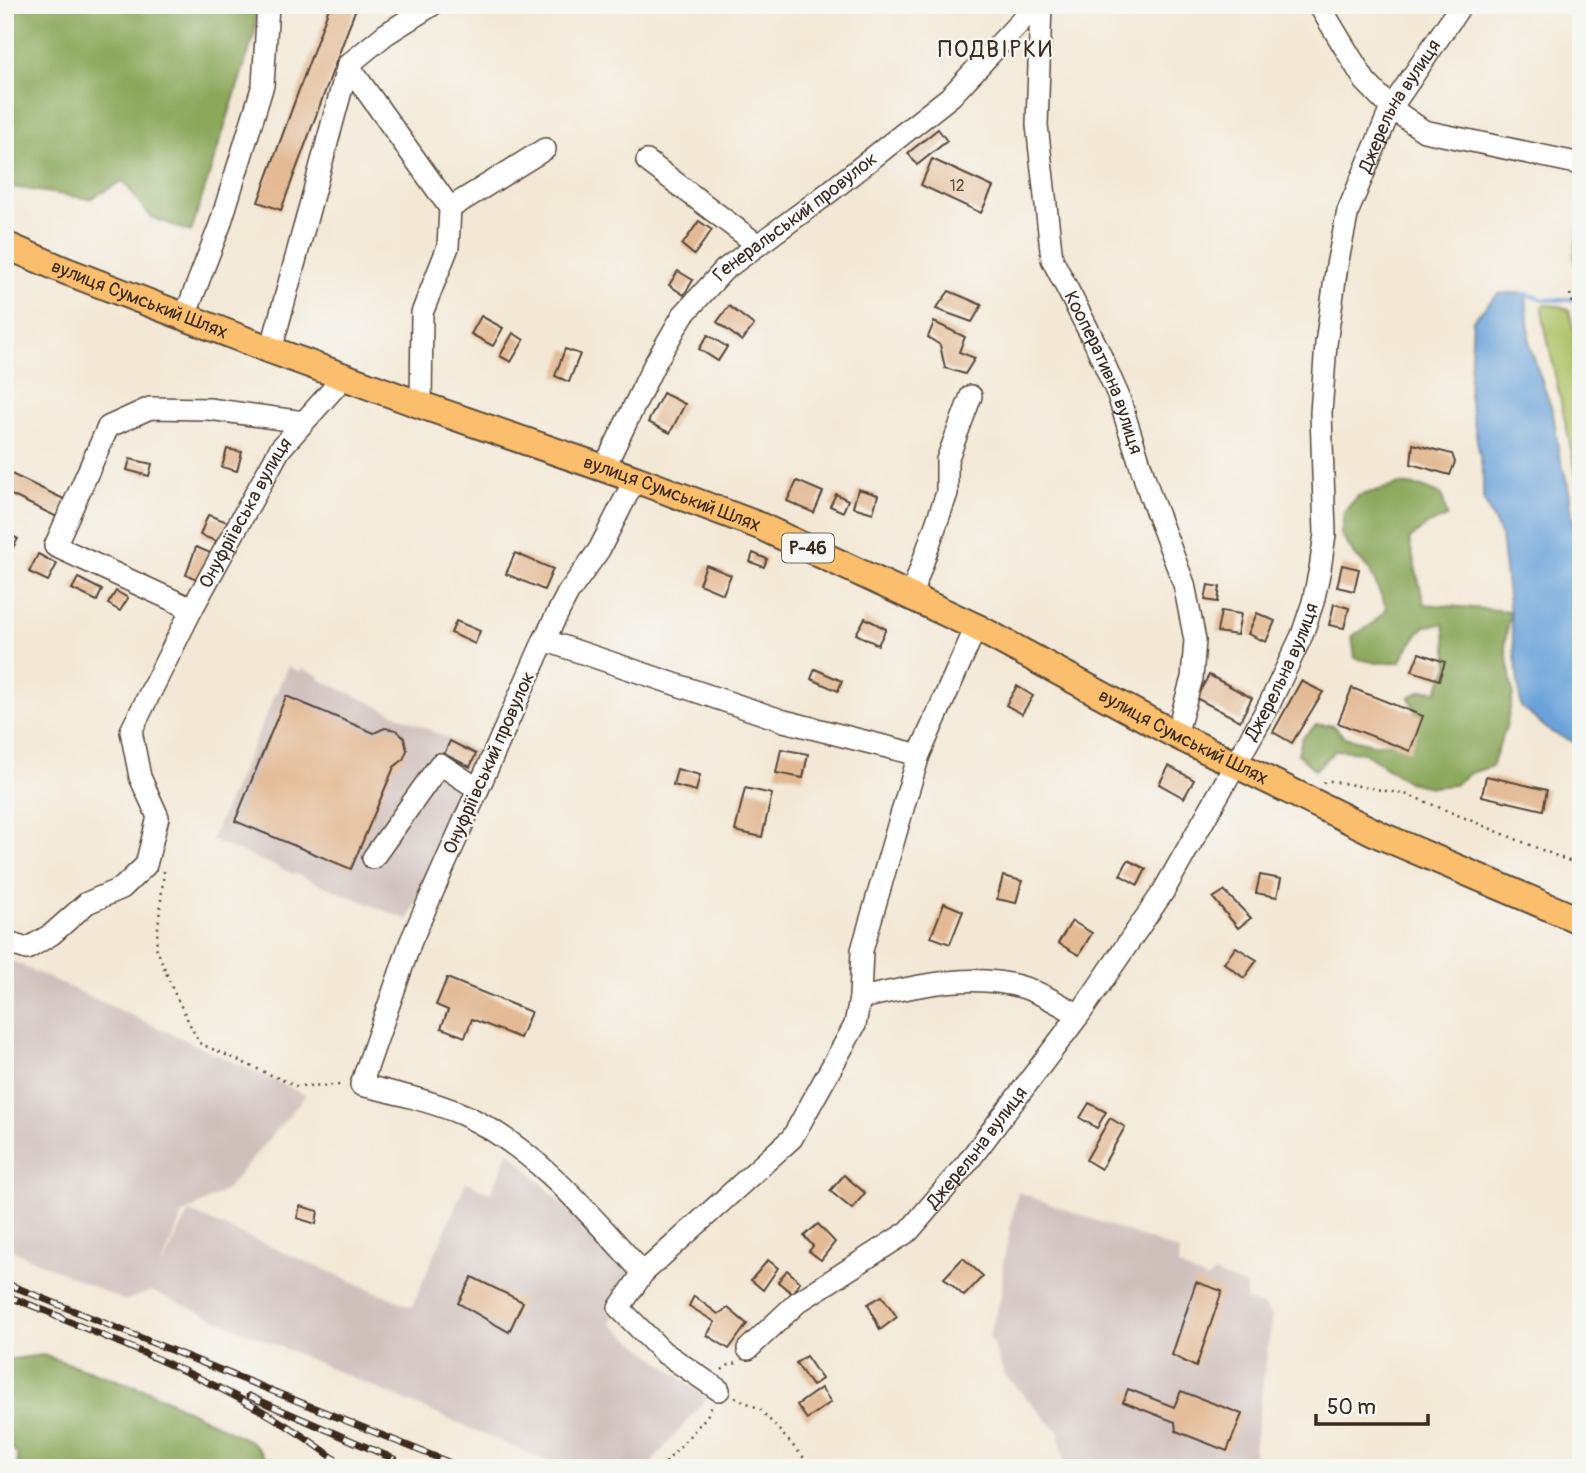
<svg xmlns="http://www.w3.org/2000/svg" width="1586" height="1473" viewBox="0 0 1586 1473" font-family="Pangolin,sans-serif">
<rect width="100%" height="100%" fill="#f6f6f2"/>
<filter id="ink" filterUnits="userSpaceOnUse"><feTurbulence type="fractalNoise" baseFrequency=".0143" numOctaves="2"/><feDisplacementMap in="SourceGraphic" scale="14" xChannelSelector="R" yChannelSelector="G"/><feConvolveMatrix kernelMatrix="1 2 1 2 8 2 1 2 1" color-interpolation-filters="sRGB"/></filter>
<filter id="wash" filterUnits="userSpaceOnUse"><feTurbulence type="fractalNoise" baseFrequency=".00686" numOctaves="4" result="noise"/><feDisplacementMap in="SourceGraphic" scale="28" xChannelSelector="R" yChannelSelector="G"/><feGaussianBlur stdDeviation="1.57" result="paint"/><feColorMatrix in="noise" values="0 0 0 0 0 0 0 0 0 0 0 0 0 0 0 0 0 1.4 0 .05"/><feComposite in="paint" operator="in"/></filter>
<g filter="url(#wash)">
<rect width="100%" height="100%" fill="#f3e8d5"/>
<g fill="#d0c0bc">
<path d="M288,666L300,672L302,669L320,676L319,679L484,755L408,920L211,840Z"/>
<path d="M5,958L306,1095L226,1190L183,1214L159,1272L189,1212L412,1307L466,1182L491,1193L509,1151L630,1272L610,1323L707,1398L647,1468H562L151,1291L125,1301L5,1247Z"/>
<path d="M1018,1192L1179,1251L1178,1266L1208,1280L1214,1273L1246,1286V1301L1263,1306L1272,1316L1254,1450V1468H1064L1059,1433L1004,1374L989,1335L1002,1294L1003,1263Z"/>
</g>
<g fill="#adc165" stroke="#747642" stroke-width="2">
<path d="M1581,217V325L1574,296L1579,295L1581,292L1574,256Z"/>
<path d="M1545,305L1560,306L1569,310L1581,363V496L1544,323L1542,307Z"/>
</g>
<g fill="#8aa75a" stroke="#62683c" stroke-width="2">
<path d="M5,5H256L255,32L191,232L151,217L123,181L90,199L5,186Z"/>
<path d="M1400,484L1422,487L1442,495L1447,517L1426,525L1409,540L1424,604L1510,611L1505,643L1513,694L1506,727L1492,766L1468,774L1454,785L1431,787L1408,782L1363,752L1336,750L1315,770L1298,754L1302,738L1316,725H1332L1345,737L1373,744H1401L1416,712L1409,697L1423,690L1437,691L1449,666L1444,624L1425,626L1411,643L1400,662L1377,663L1355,658L1352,636L1371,625L1387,609L1369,569L1353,553L1341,534L1344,512L1358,496Z"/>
<path d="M43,1355L149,1391L252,1442L274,1468H18L17,1454L5,1439V1360Z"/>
</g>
<path fill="#6aa3d9" stroke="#52667c" stroke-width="2" d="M1509,293L1526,294L1530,347L1553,413L1559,453L1569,490L1574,528L1581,547V745L1551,732L1521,707L1501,536L1483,498V473L1469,396L1473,320L1498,294Z"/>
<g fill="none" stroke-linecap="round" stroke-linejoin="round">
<path stroke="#6aa3d9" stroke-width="4.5" d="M1521,297L1526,294L1544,300L1581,299"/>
</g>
<g id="blocks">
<g fill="#e3ba94">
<path d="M330,5H349L356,8L281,210L258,202Z"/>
<path d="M938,129L947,141L917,165L908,153Z"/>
<path d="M932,159L993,187L981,213L921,185Z"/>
<path d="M699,221L712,230L694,255L682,245Z"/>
<path d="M678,271L693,280L684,295L669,285Z"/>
<path d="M949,291L982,305L972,322L936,309Z"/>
<path d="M729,306L754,325L742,341L717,322Z"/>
<path d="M481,316L503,328L493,346L471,334Z"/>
<path d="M934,322L965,337L959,352L975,358L965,374L945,368L940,345L928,337Z"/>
<path d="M513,333L524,340L511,362L500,356Z"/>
<path d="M708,335L727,347L718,361L699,349Z"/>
<path d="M565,349L580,354L569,382L555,376Z"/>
<path d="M663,393L685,404L670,433L648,422Z"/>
<path d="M1413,444L1452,454L1455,462L1450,475L1411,464Z"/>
<path d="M227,449L242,452L237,471L222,467Z"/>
<path d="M130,459L152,464L149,476L127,470Z"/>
<path d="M5,471L66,500L57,517L5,492Z"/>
<path d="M797,481L823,492L814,513L787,501Z"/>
<path d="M858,489L878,495L873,513L853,507Z"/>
<path d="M836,494L848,500L843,512L830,506Z"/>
<path d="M208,515L228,522L221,543L200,535Z"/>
<path d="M5,532L18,539L7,558L5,557Z"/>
<path d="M196,547L213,554L203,581L186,575Z"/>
<path d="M515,553L553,569L544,590L506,574Z"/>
<path d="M753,553L767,559L764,567L750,562Z"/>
<path d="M38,554L57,564L48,581L29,572Z"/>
<path d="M706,565L731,575L723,594L699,584Z"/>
<path d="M1342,565L1359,569L1354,591L1337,587Z"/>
<path d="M78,578L102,590L97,601L72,589Z"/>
<path d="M1208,585L1220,587L1218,602L1205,600Z"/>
<path d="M116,591L128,598L120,611L108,604Z"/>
<path d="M1334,604L1349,608L1344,628L1329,625Z"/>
<path d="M1221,611L1241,614L1237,635L1217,632Z"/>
<path d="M1257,613L1275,621L1266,642L1248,634Z"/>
<path d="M865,618L886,629L878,645L856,634Z"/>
<path d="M456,621L480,631L475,644L451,633Z"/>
<path d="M1419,653L1445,662L1439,680L1412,671Z"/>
<path d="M815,669L842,681L838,691L811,679Z"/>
<path d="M1209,675L1252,698L1240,721L1196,698Z"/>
<path d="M1301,681L1323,692L1292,743L1273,732Z"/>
<path d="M1017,686L1033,696L1022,714L1006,705Z"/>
<path d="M1352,688L1423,716L1410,751L1338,723Z"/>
<path d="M286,696L374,733L385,728L396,730L404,738L407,750L403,760L394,767L351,869L235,821Z"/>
<path d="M450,741L476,754L470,767L444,754Z"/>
<path d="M781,749L808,754L803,778L776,773Z"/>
<path d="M1169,766L1194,780L1184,798L1159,784Z"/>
<path d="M677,769L700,775L696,791L673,785Z"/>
<path d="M1486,776L1547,790L1543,810L1482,796Z"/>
<path d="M745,788L772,794L762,837L735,831Z"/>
<path d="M1128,860L1146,869L1138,885L1120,875Z"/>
<path d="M1260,875L1281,879L1277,897L1256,893Z"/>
<path d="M1003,876L1022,881L1016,903L997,899Z"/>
<path d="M1224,891L1251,918L1238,928L1213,898Z"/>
<path d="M944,903L963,911L950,944L931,937Z"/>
<path d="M1072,921L1092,933L1079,955L1058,943Z"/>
<path d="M1236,947L1257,960L1244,978L1224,963Z"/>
<path d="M447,978L531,1012L520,1038L472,1019L465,1037L441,1028L448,1010L436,1005Z"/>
<path d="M1089,1103L1106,1112L1097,1128L1080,1118Z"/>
<path d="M1110,1118L1125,1127L1101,1169L1086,1160Z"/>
<path d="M844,1175L865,1193L852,1209L830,1191Z"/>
<path d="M300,1206L318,1211L316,1224L297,1218Z"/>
<path d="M818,1224L835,1242L821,1260L809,1251L813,1246L804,1236Z"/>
<path d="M963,1258L983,1276L964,1296L944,1278Z"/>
<path d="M768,1260L778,1268L763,1290L751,1280Z"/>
<path d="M787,1270L800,1282L793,1294L778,1282Z"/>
<path d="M472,1277L523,1302L509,1332L458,1303Z"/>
<path d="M1196,1282L1222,1291L1196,1367L1172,1355Z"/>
<path d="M694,1296L718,1314L728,1308L747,1324L729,1349L707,1335L715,1322L689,1306Z"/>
<path d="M882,1296L897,1317L880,1330L868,1304Z"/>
<path d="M806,1356L822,1379L812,1386L796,1363Z"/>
<path d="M821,1388L831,1402L807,1419L797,1405Z"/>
<path d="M1128,1389L1174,1407L1181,1391L1242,1414L1227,1451L1176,1431L1175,1422L1123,1402Z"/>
</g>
</g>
</g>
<g filter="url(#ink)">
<use href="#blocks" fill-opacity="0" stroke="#574639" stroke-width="2"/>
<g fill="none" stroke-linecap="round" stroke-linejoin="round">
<g stroke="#574639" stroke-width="24">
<g id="minor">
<path id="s1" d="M1041,5L1037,125L1052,259L1095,343L1118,395L1150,495L1184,584L1195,640L1192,678L1176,735"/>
<path d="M1319,5L1365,81L1391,108L1424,131L1581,164"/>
<path d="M348,65L450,208L448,247L422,313L421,405"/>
<path d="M348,65L386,34L432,5"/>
<path d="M647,161L758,245"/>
<path d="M450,208L545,149"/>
<path d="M185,316L220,225L263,85L268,5"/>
<path d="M271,350L348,65"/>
<path id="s2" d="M304,422L209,409L150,408L108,427L55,546L192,609L280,449L344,377"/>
<path id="s3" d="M604,468L654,365L683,315L724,270L823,197L951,96L1036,5"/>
<path d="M635,479L599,550L568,593L544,640L411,941L361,1085C395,1093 432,1101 464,1115C537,1149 590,1215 643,1273"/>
<path d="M911,596L947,493V460L971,396"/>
<path d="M544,640L784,721L919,755"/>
<path d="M373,858L440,764L478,789"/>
<path d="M5,942L27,949L52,934L87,903L122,888L146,865L158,817L140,777L131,731L192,609"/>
<path d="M860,998C915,987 970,971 1025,988C1044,994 1062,1006 1079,1015"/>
<path id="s4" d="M748,1349L798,1302L909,1231L967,1163L1079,1015L1163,892L1268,707L1302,635L1313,602L1320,569L1325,534L1321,413L1326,344L1337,265L1348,211L1391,108L1461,5"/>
<path d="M719,1390L663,1352L619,1308L643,1273L792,1138L855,1025L860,998L862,950L906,798L919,755L976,627"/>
</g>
</g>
<g stroke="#574639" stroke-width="30">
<g id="major">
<path id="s5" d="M5,245L66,271L271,350L421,405L635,479L760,526L976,627L1176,735L1382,836L1581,921"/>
</g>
</g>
<g stroke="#574639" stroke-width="2.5" stroke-dasharray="2 5" stroke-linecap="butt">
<path d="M1570,294L1581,332"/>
<path d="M1323,783L1331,781L1409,795L1581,866"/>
<path d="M164,871L156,947L173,990L199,1043L296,1086L344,1085"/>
<path d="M722,1370L729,1365L738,1363"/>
<path d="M735,1397L760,1409L813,1468"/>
<path d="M661,1468L707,1416L712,1406"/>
</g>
<use href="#minor" stroke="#fff" stroke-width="21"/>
<use href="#major" stroke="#fabe6d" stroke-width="26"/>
<g stroke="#3b2a1e" stroke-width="7">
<g id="rail">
<path d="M5,1283L463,1468"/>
<path d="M5,1295L61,1317"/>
<path d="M53,1315C151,1355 263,1400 346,1468"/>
<path d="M249,1396L394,1459"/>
</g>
</g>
<use href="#rail" stroke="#f6f6f2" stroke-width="4.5" stroke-dasharray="13" stroke-linecap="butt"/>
</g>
</g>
<g text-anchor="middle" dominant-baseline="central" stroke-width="5" stroke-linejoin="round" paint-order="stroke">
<g font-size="16" fill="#654e3c">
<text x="957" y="186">12</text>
</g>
<rect fill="#f6f6f2" stroke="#73675e" stroke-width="2" x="782" y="533.5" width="52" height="29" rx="5"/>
<g font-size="18" font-weight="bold" fill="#3b2a1e">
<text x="808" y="548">Р-46</text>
</g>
<g font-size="19" fill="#3b2a1e" stroke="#f6f6f2">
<text stroke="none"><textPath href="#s4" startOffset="1463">Джерельна вулиця</textPath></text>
<text stroke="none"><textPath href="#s3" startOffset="322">Генеральський провулок</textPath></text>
<text stroke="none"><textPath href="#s5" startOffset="145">вулиця Сумський Шлях</textPath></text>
<text stroke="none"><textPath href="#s1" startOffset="380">Кооперативна вулиця</textPath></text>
<text stroke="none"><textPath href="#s5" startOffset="712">вулиця Сумський Шлях</textPath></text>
<text stroke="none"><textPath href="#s2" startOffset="592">Онуфріївська вулиця</textPath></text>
<text stroke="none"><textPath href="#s4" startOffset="875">Джерельна вулиця</textPath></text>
<text stroke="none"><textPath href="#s5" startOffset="1279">вулиця Сумський Шлях</textPath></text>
<text transform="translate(489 763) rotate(-66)">Онуфріївський провулок</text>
<text stroke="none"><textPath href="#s4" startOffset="308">Джерельна вулиця</textPath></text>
</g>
<g font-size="23" letter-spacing="2" fill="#3b2a1e" stroke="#f6f6f2">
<text x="996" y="49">ПОДВІРКИ</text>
</g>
</g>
<rect width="1586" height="1473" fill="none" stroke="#f6f6f2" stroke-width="28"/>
<path d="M1316 1414v10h112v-10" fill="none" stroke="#3b2a1e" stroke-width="3.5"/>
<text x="1327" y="1414" font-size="21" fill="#3b2a1e" stroke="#f6f6f2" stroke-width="5" paint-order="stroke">50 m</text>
</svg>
